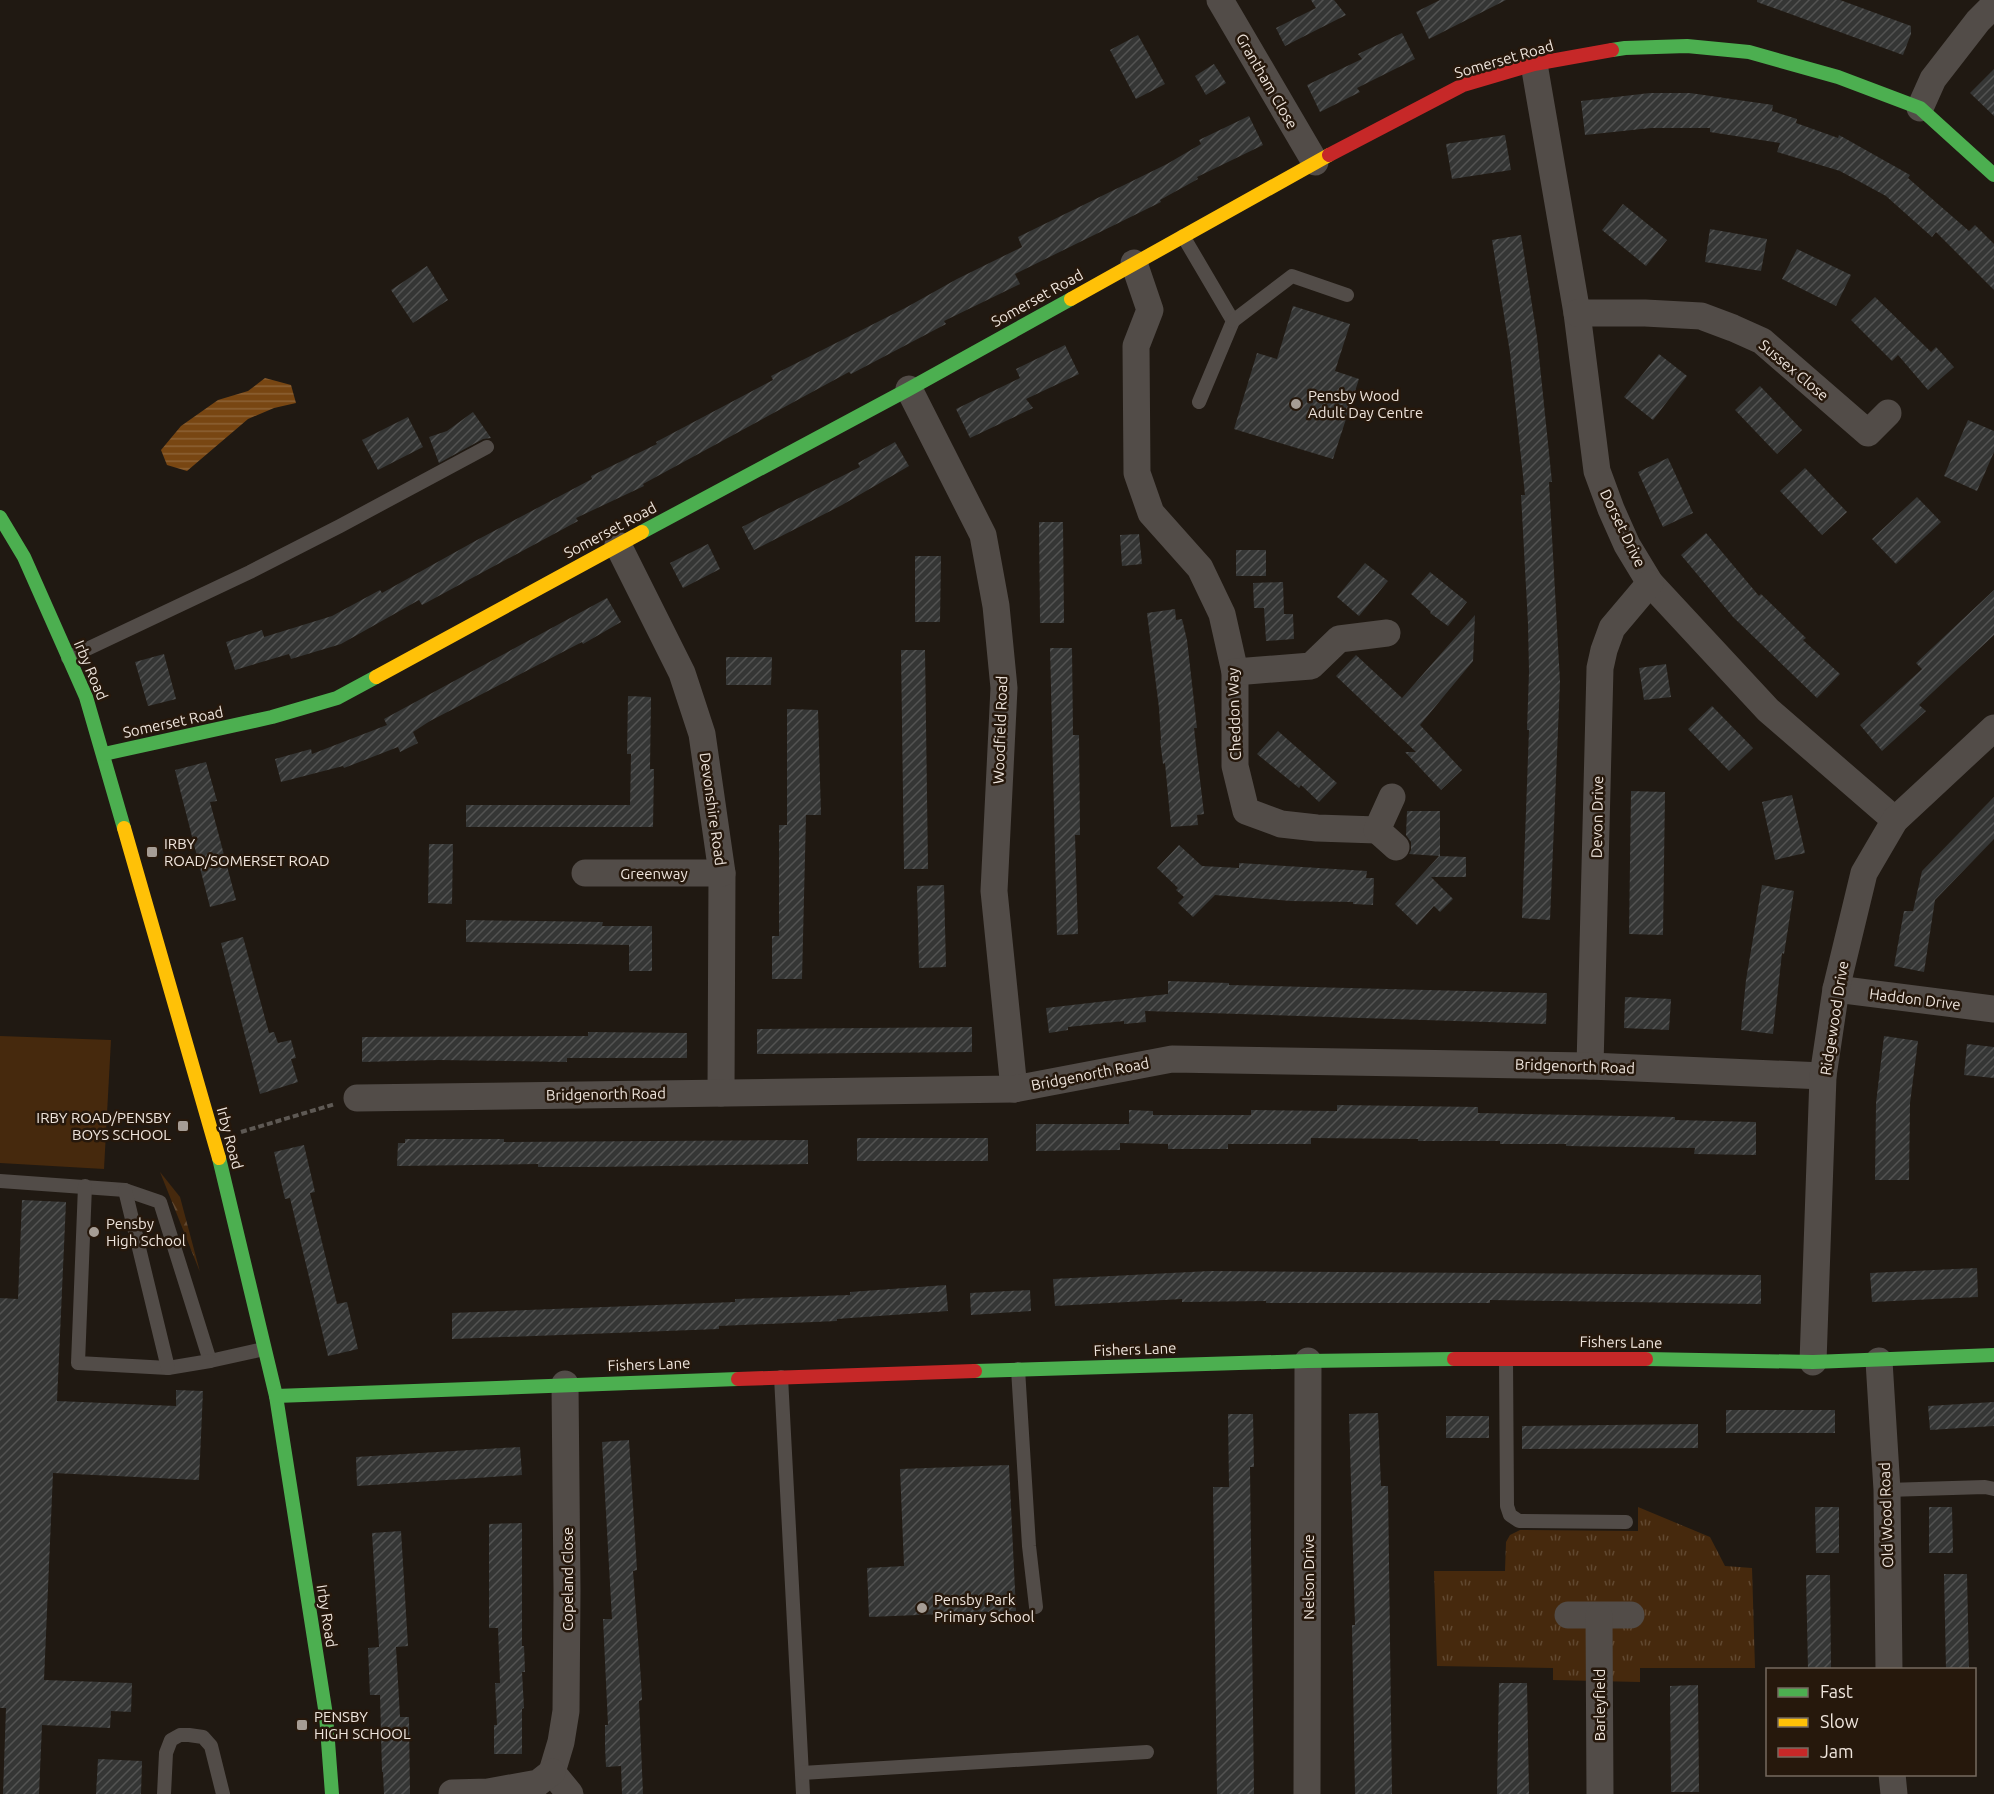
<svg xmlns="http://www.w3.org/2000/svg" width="1994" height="1794" viewBox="0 0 1994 1794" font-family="Ubuntu,sans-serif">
<defs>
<pattern id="grass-tufts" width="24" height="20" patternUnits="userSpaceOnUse" patternTransform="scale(1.5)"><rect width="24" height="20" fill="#46290d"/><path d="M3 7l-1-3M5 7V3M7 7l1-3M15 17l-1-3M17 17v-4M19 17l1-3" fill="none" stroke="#614830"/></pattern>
<pattern id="forest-firs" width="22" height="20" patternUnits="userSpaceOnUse" patternTransform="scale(1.5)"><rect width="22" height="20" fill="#46290d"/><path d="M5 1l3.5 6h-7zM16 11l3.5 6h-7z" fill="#614830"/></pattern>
<pattern id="water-rules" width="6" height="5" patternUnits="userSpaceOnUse" patternTransform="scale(1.5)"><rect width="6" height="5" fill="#784612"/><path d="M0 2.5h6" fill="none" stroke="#8c6134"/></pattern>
<pattern id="building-hatch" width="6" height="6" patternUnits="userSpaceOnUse" patternTransform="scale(1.5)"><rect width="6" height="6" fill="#353635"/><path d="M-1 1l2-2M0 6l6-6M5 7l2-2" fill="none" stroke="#535352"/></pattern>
</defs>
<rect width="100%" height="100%" fill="#201912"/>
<path fill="url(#grass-tufts)" d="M1638,1507L1710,1537L1725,1566L1752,1568L1755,1668H1640V1682L1553,1680V1668L1437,1666L1434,1571H1505L1506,1542L1510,1535L1520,1530L1638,1531Z"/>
<path fill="url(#forest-firs)" d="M160,1172L180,1197L200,1272Z"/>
<path fill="#46290d" d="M0,1036L111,1040L104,1169L0,1163Z"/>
<path fill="url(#water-rules)" d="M265,378L291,385L296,403L274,408L248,419L187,471L167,465L161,450L181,426L218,400L248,391Z"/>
<g fill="url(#building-hatch)">
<path d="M1311,0H1334L1346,15L1285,46L1276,28L1316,8Z"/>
<path d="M1440,0H1506L1429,39L1416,12Z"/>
<path d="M1757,0H1840L1911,26V34L1903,55L1757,2Z"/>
<path d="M1402,33L1415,59L1357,88L1360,92L1320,112L1307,85L1362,59L1358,54Z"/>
<path d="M1138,35L1165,84L1136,99L1110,50Z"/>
<path d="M1214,64L1226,83L1206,95L1195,76Z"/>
<path d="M1994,69V116L1970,93Z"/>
<path d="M1650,93H1690L1773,105L1772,111L1797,119L1796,123L1838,138L1839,135L1910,175L1908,178L1969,231L1975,225L1994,244V290L1936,232L1932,237L1886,196L1840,171L1777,152L1780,143L1710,132V128H1651L1585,135L1581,101Z"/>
<path d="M1249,116L1263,145L1197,177L1198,179L1160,200L1161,202L1015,274L1020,284L944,321L946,324L851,374L849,372L643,484L644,486L576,518L578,521L422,605L419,600L341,644L291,659L289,654L235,670L226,642L262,630L264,637L332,616L380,590L382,593L477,540L592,479L591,476L657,444L656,442L773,380L771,376L907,307L957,279L1022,247L1018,237L1167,164L1201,144L1199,140Z"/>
<path d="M1505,135L1511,170L1452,179L1446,144Z"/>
<path d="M1623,204L1667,240L1646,266L1602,230Z"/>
<path d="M1710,229L1767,239L1761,271L1705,262Z"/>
<path d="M1521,235L1537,337L1552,482H1549L1560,682L1550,920L1522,918L1529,730H1527L1529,672L1528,624L1521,495H1525L1510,353L1492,240Z"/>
<path d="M1797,249L1851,275L1836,306L1782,279Z"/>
<path d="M427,266L448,300L413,323L391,290Z"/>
<path d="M1875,297L1931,352L1936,347L1954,367L1928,390L1898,355L1892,361L1851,320Z"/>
<path d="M1293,306L1350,324L1335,371L1359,379L1333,459L1234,429L1257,353L1277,359Z"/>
<path d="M1065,345L1079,374L1026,399L1033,408L970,438L956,409L1020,378L1016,369Z"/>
<path d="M1659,354L1687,376L1653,420L1624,397Z"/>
<path d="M1760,386L1802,430L1777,454L1735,410Z"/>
<path d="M473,412L491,438L483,439L439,463L429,437L447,431Z"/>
<path d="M408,417L423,447L378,470L362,440Z"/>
<path d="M1968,420L1994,431V452L1977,491L1944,476Z"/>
<path d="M895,442L909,466L842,505L754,550L742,527L860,467L858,463Z"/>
<path d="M1668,458L1693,513L1663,527L1638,472Z"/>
<path d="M1805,468L1847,512L1822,535L1780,491Z"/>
<path d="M1917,497L1941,522L1896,564L1872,539Z"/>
<path d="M1039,522H1063L1064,623H1040Z"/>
<path d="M1706,533L1759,596L1761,594L1806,638L1803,640L1840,674L1817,698L1733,617L1681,555Z"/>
<path d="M1139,534L1142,564L1122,566L1120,535Z"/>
<path d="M708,544L720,569L683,588L670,563Z"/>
<rect x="1236" y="550" width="30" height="26"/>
<path d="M915,556H941L940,622H915Z"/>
<path d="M1365,563L1388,581L1359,616L1337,597Z"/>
<path d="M1430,572L1467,602L1448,626L1430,613L1431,612L1411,594Z"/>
<path d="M1283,582L1284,614H1293L1294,639L1266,641L1264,608H1254L1253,583Z"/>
<path d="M1994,590V635L1919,705L1926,711L1882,751L1860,725L1922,669L1916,663Z"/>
<path d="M607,598L621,622L583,644L582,642L430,721L413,732L418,743L400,752L398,747L344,768L343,766L281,782L275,759L311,749L312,754L387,725L384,719Z"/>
<path d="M1175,609L1176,620L1182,619L1187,640L1197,728H1194L1204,814L1197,815L1198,825L1171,827L1165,763L1163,764L1160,740H1161L1159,708L1147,613Z"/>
<path d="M1475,615L1473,661L1420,725L1462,770L1441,790L1405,752H1416L1336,676L1356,655L1402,698Z"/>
<path d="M1050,648H1072L1073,735H1079L1080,835H1075L1078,934L1057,935Z"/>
<path d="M901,650H925L928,869H904Z"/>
<path d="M164,654L176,699L148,706L135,662Z"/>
<path d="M726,657H772L771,685H726Z"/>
<path d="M1666,664L1671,697L1644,700L1639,668Z"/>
<path d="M628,696L651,697L650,769H654L653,827H466V805H630L631,754H627Z"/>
<path d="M1712,706L1753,748L1729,771L1688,729Z"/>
<path d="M787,709L818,710L821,815H806L802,979H772V936H779V825H787Z"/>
<path d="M1278,731L1337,783L1319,802L1301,785L1299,788L1257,754Z"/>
<path d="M206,762L217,801L210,802L236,900L210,907L175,770Z"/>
<path d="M1631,791L1665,792L1663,935L1629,934Z"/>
<path d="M1792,795L1805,853L1775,860L1762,802Z"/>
<path d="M1994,797V839L1935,900L1924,972L1894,966L1904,911H1913L1922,871Z"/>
<path d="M1407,811H1440V856L1409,854L1411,850V842L1406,835Z"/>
<path d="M429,844H453L452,904L428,903Z"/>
<path d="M1179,845L1202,866L1239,868V863L1367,871L1366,878H1374L1373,905L1353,904V902L1291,901L1215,895L1193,917L1178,903L1184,897L1176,890L1178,888L1157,868Z"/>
<path d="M1439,856L1466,857V877H1431L1453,899L1440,912L1434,906L1417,925L1395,904Z"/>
<path d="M944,885L946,967L919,968L917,886Z"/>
<path d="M1762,885L1794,891L1784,954L1782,953L1773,1034L1741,1030L1746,980Z"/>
<path d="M466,920L603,922L602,926H652V971H629V945L466,942Z"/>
<path d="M243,937L269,1033L274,1032L278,1043L291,1040L296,1058L291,1059L298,1082L260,1094L221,943Z"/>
<path d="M1168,981L1229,983V985L1547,993L1546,1024L1145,1011L1146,1022L1124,1024V1021L1068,1027V1030L1049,1033L1046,1008L1168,994Z"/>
<path d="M1625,997L1671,999L1669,1030L1624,1028Z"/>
<path d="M972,1027V1052L757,1054V1029Z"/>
<path d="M588,1032L687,1033V1058H567V1062L439,1060L362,1062V1037L588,1036Z"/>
<path d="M1884,1036L1918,1041L1910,1103L1909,1180H1875L1876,1103Z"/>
<path d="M1967,1044L1994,1047V1078L1964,1075Z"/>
<path d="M1337,1105L1478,1107V1113L1675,1117V1120L1756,1122V1155L1694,1154L1695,1148L1566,1146V1144H1500V1141H1418V1139L1311,1138V1144H1228V1149H1168V1144L1120,1143V1150L1036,1151V1124H1129V1110L1153,1111V1115H1251V1110L1337,1111Z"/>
<rect x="857" y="1138" width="131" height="23"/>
<path d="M405,1139H504V1142L808,1140V1164L596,1167H538V1164L397,1166L398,1143H405Z"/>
<path d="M304,1145L315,1192L310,1193L337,1304L347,1302L358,1349L328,1356L290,1198L285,1199L274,1152Z"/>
<path d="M22,1200L66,1202L57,1401L176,1406V1390L203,1391L199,1480L53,1473L44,1680L132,1683L131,1712L111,1711L110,1728L42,1725L39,1794H3L6,1708H0V1298L18,1299Z"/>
<path d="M1977,1268L1978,1297L1872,1302L1870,1273Z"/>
<path d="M1210,1271L1761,1275V1304L1490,1300V1303H1266V1301L1182,1302V1299L1055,1306L1053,1279Z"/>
<path d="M946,1285L948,1311L837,1319V1321L719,1326V1329L452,1339V1313L735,1302V1299L850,1295V1292Z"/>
<path d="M1030,1290L1031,1311L971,1315L970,1293Z"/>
<path d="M1994,1402V1426L1930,1430L1928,1406Z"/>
<rect x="1726" y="1410" width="109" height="23"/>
<path d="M1378,1413L1381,1486H1388L1392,1794H1355L1352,1625H1355L1349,1414Z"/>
<path d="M1228,1414H1253L1254,1467H1250L1254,1794H1217L1213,1487H1229Z"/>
<rect x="1446" y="1416" width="43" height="22"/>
<path d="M1698,1424V1448L1522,1449V1426Z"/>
<path d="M629,1440L637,1570L633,1571L641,1680L642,1700L639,1701L643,1794H622L621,1766L606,1767L605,1746V1725H608L603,1619H612L602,1442Z"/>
<path d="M520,1447L522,1475L357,1486L356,1457Z"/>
<path d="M1009,1465L1016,1611L869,1617L867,1568L904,1566L900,1469Z"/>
<path d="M1815,1507H1839V1553H1816Z"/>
<path d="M1929,1507H1952L1953,1553H1929Z"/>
<path d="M522,1523V1646H524L525,1672H522L524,1708L522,1709V1754H494V1725H497L495,1683H500L498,1628H489V1524Z"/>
<path d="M401,1531L408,1646L396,1647L400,1717H409L410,1794H384L383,1772H382L380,1695H370L368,1648L379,1647L372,1533Z"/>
<path d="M1944,1574H1967L1969,1670H1946Z"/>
<path d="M1806,1575H1830L1831,1670H1808Z"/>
<path d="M1499,1683H1527L1529,1794H1497Z"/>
<path d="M1698,1685L1699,1792H1671L1670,1686Z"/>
<path d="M98,1759L142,1761L141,1794H96Z"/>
</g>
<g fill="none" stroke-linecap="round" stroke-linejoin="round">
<path stroke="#5e5954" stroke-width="4" stroke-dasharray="6 3" stroke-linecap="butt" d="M241,1132L335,1104"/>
<g stroke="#524c48" stroke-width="14">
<path d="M1183,236L1233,321L1199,402"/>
<path d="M1233,321L1292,276L1347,295"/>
<path d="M68,658L250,572L340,526L487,447"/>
<path d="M0,1181L125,1190L160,1202L210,1361L264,1349"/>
<path d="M85,1186L78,1363L168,1368L210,1361"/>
<path d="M125,1190L168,1368"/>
<path d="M1506,1359L1507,1506L1510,1515L1519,1521L1626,1522"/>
<path d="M1018,1369L1029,1546L1036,1607"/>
<path d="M781,1377L803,1794"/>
<path d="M1887,1490L1985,1487L1994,1489"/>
<path d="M802,1773L1147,1752"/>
<path d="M164,1794L166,1753L171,1740L180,1735H189L203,1737L211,1746L223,1794"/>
</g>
<g stroke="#524c48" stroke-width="27">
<path d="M1220,0L1315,162"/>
<path d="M1534,64L1577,313L1597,471L1611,509L1627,545L1650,583L1768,710L1895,820"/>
<path d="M1920,108L1933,79L1978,21L1994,5"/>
<path d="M1134,263L1150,310L1136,346L1137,473L1151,513L1200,568L1222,614L1235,672V766L1246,811L1281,824L1317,828L1377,830"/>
<path d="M1577,313H1645L1701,316L1733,328L1762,341L1868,433L1888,413"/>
<path d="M909,389L983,535L996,606L1004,688L994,891L1014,1089"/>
<path d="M618,545L682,673L702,734L722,873L721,1093"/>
<path d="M1235,672L1311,666L1339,639L1387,633"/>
<path d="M1392,797L1377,830L1396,847"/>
<path d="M585,873H722"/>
<path d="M1836,989L1994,1009"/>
<path d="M1590,1066L1600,668L1604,650L1612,628L1650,583"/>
<path d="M357,1098L1014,1089L1172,1059L1590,1066L1823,1076"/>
<path d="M1879,1361L1887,1490L1889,1670"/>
<path d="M1813,1362L1823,1076L1836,989L1864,873L1895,820L1994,728"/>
<path d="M565,1384L567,1591L566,1711L561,1742L552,1772L570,1794"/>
<path d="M1568,1615H1631"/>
<path d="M1599,1616L1600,1794"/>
<path d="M1892,1774L1894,1794"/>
<path d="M452,1793L488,1792L538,1783L552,1772"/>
<path d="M1307,1794L1308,1361"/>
</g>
<g stroke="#4caf50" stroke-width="14">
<path d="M1612,50L1625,48L1687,46L1749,52L1838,77L1920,108L1994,175"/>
<path d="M0,517L24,557L86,697L124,828"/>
<path d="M642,532L909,389L1071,299"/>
<path d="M104,754L272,717L337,698L376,677"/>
<path d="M219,1158L276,1396L326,1715L332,1794"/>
<path d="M1646,1359L1813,1362L1994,1355"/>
<path d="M975,1371L1308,1361L1454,1359"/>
<path d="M276,1396L738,1379"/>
</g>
<g stroke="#ffc107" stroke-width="14">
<path d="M1071,299L1329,155"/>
<path d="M376,677L642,532"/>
<path d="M124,828L219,1158"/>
</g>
<g stroke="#c62828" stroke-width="14">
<path d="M1329,155L1463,85L1534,64L1612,50"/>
<path d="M1454,1359H1646"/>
<path d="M738,1379L975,1371"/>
</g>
</g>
<g fill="#a69d95" stroke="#26180c" stroke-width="2">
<circle cx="1296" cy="404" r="6"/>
<rect x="146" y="846" width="12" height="12" rx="3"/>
<rect x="177" y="1120" width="12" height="12" rx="3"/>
<circle cx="94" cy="1232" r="6"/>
<circle cx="922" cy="1608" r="6"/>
<rect x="296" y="1719" width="12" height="12" rx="3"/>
</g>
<g text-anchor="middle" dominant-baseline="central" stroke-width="5" stroke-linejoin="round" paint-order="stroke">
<g font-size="15" fill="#eee4dc" stroke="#26180c">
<text transform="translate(1504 59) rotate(-16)">Somerset Road</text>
<text transform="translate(1267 81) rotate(60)">Grantham Close</text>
<text transform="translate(1037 298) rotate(-29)">Somerset Road</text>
<text transform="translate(1794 370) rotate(40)">Sussex Close</text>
<text transform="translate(1623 528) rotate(64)">Dorset Drive</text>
<text transform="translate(610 530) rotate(-28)">Somerset Road</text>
<text transform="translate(91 670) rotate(67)">Irby Road</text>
<text transform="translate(1234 714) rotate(-92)">Cheddon Way</text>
<text transform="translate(173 722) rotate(-12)">Somerset Road</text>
<text transform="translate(1000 730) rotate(-88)">Woodfield Road</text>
<text transform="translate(713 809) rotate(82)">Devonshire Road</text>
<text transform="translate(1597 817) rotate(-89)">Devon Drive</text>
<text x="654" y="873">Greenway</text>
<text transform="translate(1915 999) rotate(7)">Haddon Drive</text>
<text transform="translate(1834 1018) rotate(-81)">Ridgewood Drive</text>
<text transform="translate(1575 1066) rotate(2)">Bridgenorth Road</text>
<text transform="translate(1090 1074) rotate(-11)">Bridgenorth Road</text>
<text transform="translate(606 1094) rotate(-1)">Bridgenorth Road</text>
<text transform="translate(230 1138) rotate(75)">Irby Road</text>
<text transform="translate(1621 1342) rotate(1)">Fishers Lane</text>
<text transform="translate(1135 1349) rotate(-2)">Fishers Lane</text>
<text transform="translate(649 1364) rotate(-2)">Fishers Lane</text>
<text transform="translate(1886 1515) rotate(-92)">Old Wood Road</text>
<text transform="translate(1308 1577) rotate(-90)">Nelson Drive</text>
<text transform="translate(567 1579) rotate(-90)">Copeland Close</text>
<text transform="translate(327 1616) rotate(81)">Irby Road</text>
<text transform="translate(1599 1705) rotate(-90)">Barleyfield</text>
</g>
<g font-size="15" fill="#eee4dc" stroke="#26180c" text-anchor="start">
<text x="1308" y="395">Pensby Wood<tspan x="1308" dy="17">Adult Day Centre</tspan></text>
<text x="164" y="843">IRBY<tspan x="164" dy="17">ROAD/SOMERSET ROAD</tspan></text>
<text x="171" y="1117" text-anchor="end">IRBY ROAD/PENSBY<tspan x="171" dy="17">BOYS SCHOOL</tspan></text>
<text x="106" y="1223">Pensby<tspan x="106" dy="17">High School</tspan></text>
<text x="934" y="1599">Pensby Park<tspan x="934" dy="17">Primary School</tspan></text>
<text x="314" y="1716">PENSBY<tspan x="314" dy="17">HIGH SCHOOL</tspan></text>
</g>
</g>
<rect x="1766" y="1668" width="210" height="108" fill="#26180c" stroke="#766a5f" stroke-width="1.5"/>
<rect x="1778" y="1688" width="30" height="9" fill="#4caf50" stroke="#766a5f" stroke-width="1.5"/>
<text x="1820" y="1698" font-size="18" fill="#eee4dc">Fast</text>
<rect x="1778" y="1718" width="30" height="9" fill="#ffc107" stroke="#766a5f" stroke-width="1.5"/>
<text x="1820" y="1728" font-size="18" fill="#eee4dc">Slow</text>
<rect x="1778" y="1748" width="30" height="9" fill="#c62828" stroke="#766a5f" stroke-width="1.5"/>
<text x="1820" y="1758" font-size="18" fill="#eee4dc">Jam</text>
</svg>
